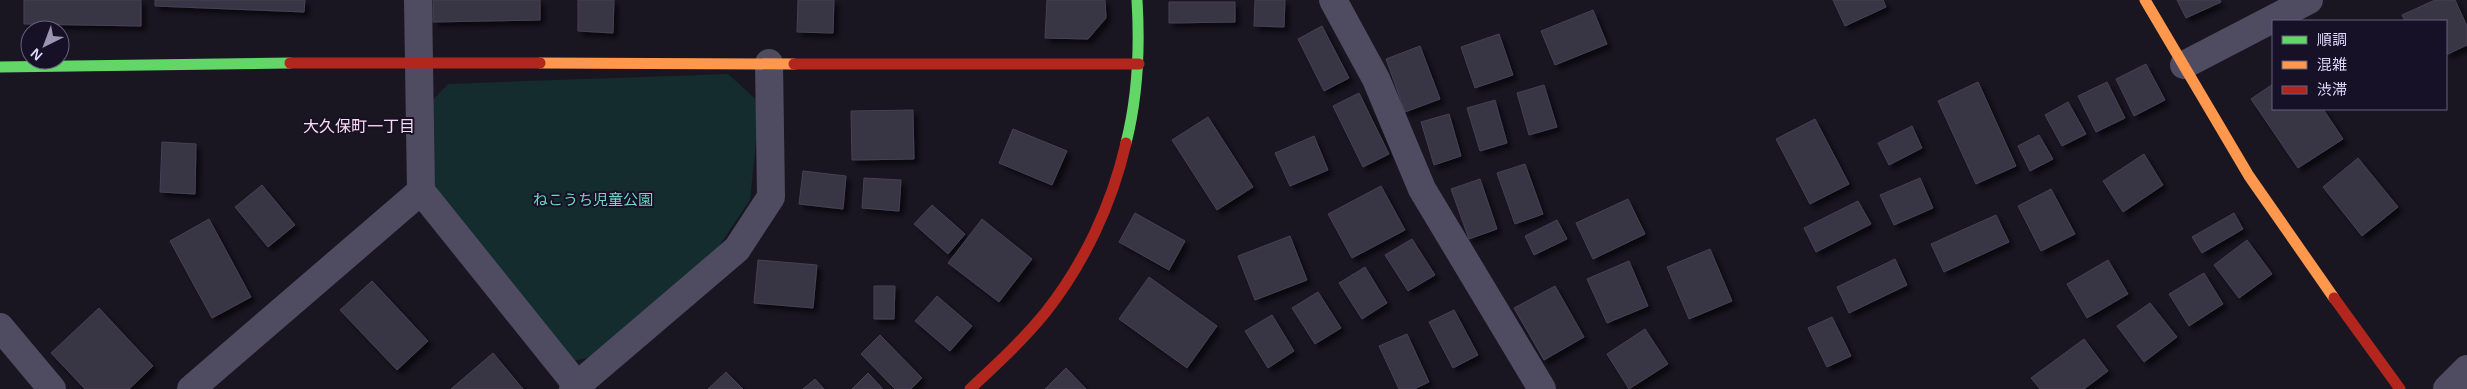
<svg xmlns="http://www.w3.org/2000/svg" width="2467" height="389" viewBox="0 0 2467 389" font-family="Helvetica,'Noto Sans JP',sans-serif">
<defs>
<filter id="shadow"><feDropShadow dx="4.5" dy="4.5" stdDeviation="2.5" flood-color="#0009"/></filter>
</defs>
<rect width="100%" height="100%" fill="#191622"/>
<path fill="#152c2e" d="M728,74L760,103L750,200L717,249L592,357L573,361L434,193L432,101L448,84Z"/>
<g fill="#383444" stroke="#464155" filter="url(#shadow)">
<path d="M24,0H141V26L24,24Z"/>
<path d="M155,0H305L304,12L155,6Z"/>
<path d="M433,0H540V20L433,22Z"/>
<path d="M578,0H614L613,33L578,31Z"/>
<path d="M798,0H834L833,33L797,32Z"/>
<path d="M1047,0H1105L1106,18L1088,39L1045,38Z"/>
<path d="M1255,0H1285L1284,27L1254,26Z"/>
<path d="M1833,0H1883L1886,7L1845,26Z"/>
<path d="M2177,0H2220L2221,2L2186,18Z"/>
<path d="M2435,0H2455L2467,26V45L2446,55V21H2405L2402,15Z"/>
<path d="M1169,2H1235V22L1169,23Z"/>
<path d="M1593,10L1607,44L1555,65L1541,31Z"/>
<path d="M1322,26L1349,78L1324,91L1298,39Z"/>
<path d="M1499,34L1513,75L1475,88L1461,47Z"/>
<path d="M1420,46L1440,99L1405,112L1386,59Z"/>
<path d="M2146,64L2165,100L2134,116L2116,79Z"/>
<path d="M1978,82L2016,166L1976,184L1938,101Z"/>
<path d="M2107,82L2125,118L2096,132L2078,96Z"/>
<path d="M2273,84V109H2323L2343,139L2298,168L2251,99Z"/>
<path d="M1544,85L1557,127L1529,135L1517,93Z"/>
<path d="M1359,93L1389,154L1363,167L1333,106Z"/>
<path d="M1495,100L1507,143L1480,151L1467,108Z"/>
<path d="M2068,102L2086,134L2062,146L2045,115Z"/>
<path d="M913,110L914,159L852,160L851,111Z"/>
<path d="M1449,114L1461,156L1434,165L1421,122Z"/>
<path d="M1208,117L1253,187L1217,210L1172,140Z"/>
<path d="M1815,119L1849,184L1810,204L1776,139Z"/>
<path d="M1912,126L1922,148L1889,165L1878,143Z"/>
<path d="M1013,129L1067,151L1052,185L999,163Z"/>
<path d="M2039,135L2053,159L2030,171L2018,146Z"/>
<path d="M1314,136L1328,170L1290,186L1275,153Z"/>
<path d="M162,142L196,144L195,194L160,192Z"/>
<path d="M2144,154L2163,185L2123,212L2103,181Z"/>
<path d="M2358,158L2398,207L2362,236L2323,187Z"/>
<path d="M1525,164L1543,214L1515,224L1497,173Z"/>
<path d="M803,171L846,176L843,209L799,204Z"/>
<path d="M864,178L901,180L899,211L862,208Z"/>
<path d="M1920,178L1933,208L1894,225L1880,195Z"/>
<path d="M1480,179L1497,229L1469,239L1451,189Z"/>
<path d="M262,185L295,225L268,247L235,207Z"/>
<path d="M1381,186L1405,230L1352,258L1328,214Z"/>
<path d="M2051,189L2075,234L2041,251L2018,206Z"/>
<path d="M1628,199L1645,234L1593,259L1576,223Z"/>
<path d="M1858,201L1871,224L1816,252L1804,228Z"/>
<path d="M932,205L965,234L948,254L914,224Z"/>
<path d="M1135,213L1185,241L1169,270L1119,242Z"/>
<path d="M2234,213L2243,229L2202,253L2192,237Z"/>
<path d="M1996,215L2009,242L1944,272L1931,244Z"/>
<path d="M209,219L251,297L212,318L170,241Z"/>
<path d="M982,219L1032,259L999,302L948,263Z"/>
<path d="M1557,220L1567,239L1534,255L1525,236Z"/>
<path d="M1290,236L1307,280L1255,300L1238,256Z"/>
<path d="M1412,239L1435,275L1408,291L1385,255Z"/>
<path d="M2247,240L2272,274L2239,298L2214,265Z"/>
<path d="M1710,249L1732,301L1689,319L1667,267Z"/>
<path d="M1895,259L1907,285L1849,313L1837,287Z"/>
<path d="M758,260L817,265L813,308L754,303Z"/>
<path d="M2108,260L2128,294L2087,318L2067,284Z"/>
<path d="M1629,261L1648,306L1607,323L1587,279Z"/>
<path d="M1365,267L1387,303L1362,319L1339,283Z"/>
<path d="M2204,273L2223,304L2189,326L2169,294Z"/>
<path d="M1149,277L1217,326L1187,368L1119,319Z"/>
<path d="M372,281L428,341L397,370L340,310Z"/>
<path d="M874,286H895L894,319H874Z"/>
<path d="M1555,286L1584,337L1544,360L1514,308Z"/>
<path d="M1318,292L1341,328L1315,344L1292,308Z"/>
<path d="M937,296L972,326L950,351L915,321Z"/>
<path d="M2150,303L2177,337L2144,362L2117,326Z"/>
<path d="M99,308L153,366L129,389H85L51,353Z"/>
<path d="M1454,310L1478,355L1453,368L1429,322Z"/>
<path d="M1272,315L1294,351L1268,368L1245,331Z"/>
<path d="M1832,317L1851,356L1827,367L1808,328Z"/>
<path d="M1645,329L1668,364L1629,389L1607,354Z"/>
<path d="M1407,334L1429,382L1414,389H1399L1379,346Z"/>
<path d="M880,335L922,378L911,389H895L861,354Z"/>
<path d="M2084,339L2108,371L2084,389H2040L2031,378Z"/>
<path d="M493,353L523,389H451Z"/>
<path d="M1066,368L1086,389H1045Z"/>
<path d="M726,372L743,389H708Z"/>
<path d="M868,373L883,389H852Z"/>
<path d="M815,379L824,389H803Z"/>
</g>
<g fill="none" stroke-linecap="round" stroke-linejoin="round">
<g stroke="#4f4c62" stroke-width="28">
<path d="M418,0L421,191L580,389"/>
<path d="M1333,0L1376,79L1422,189L1542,389"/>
<path d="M2184,65L2309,0"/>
<path d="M0,327L52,389"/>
<path d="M191,389L421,191"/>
<path d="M573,389L737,249L771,197L769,63"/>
<path d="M2447,389L2467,369"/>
</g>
<g stroke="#63d668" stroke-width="11">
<path d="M0,67L290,63"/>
<path d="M1126,143C1138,96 1140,49 1137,0"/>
</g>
<g stroke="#ff974d" stroke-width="11">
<path d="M2145,0L2249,176L2334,298"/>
<path d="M540,63L794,64"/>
</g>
<g stroke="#b3261e" stroke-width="11">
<path d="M290,63H540"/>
<path d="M794,64H1139"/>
<path d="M2334,298L2400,389"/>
<path d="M970,389C996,365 1022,341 1045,313C1084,264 1112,204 1126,143"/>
</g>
</g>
<g text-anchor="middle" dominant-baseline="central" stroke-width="4" stroke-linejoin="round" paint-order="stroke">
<g font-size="15" fill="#68dac5" stroke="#161127">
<text x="593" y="199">ねこうち児童公園</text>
</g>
<g font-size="16" fill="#fddbee" stroke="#161127">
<text x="359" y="126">大久保町一丁目</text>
</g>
</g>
<rect x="2272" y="20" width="175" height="90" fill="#161127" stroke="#66617d"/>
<rect x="2282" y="36" width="25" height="8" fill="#63d668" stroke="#66617d"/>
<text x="2317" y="45" font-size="15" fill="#dfd9fd">順調</text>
<rect x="2282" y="61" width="25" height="8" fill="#ff974d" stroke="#66617d"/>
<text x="2317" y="70" font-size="15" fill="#dfd9fd">混雑</text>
<rect x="2282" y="86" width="25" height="8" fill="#b3261e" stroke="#66617d"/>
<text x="2317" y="95" font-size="15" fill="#dfd9fd">渋滞</text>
<g transform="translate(45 45) rotate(222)"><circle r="24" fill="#161127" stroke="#66617d"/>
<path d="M0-4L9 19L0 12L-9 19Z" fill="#9a95b0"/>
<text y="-8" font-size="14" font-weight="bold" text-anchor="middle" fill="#dfd9fd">N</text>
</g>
</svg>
